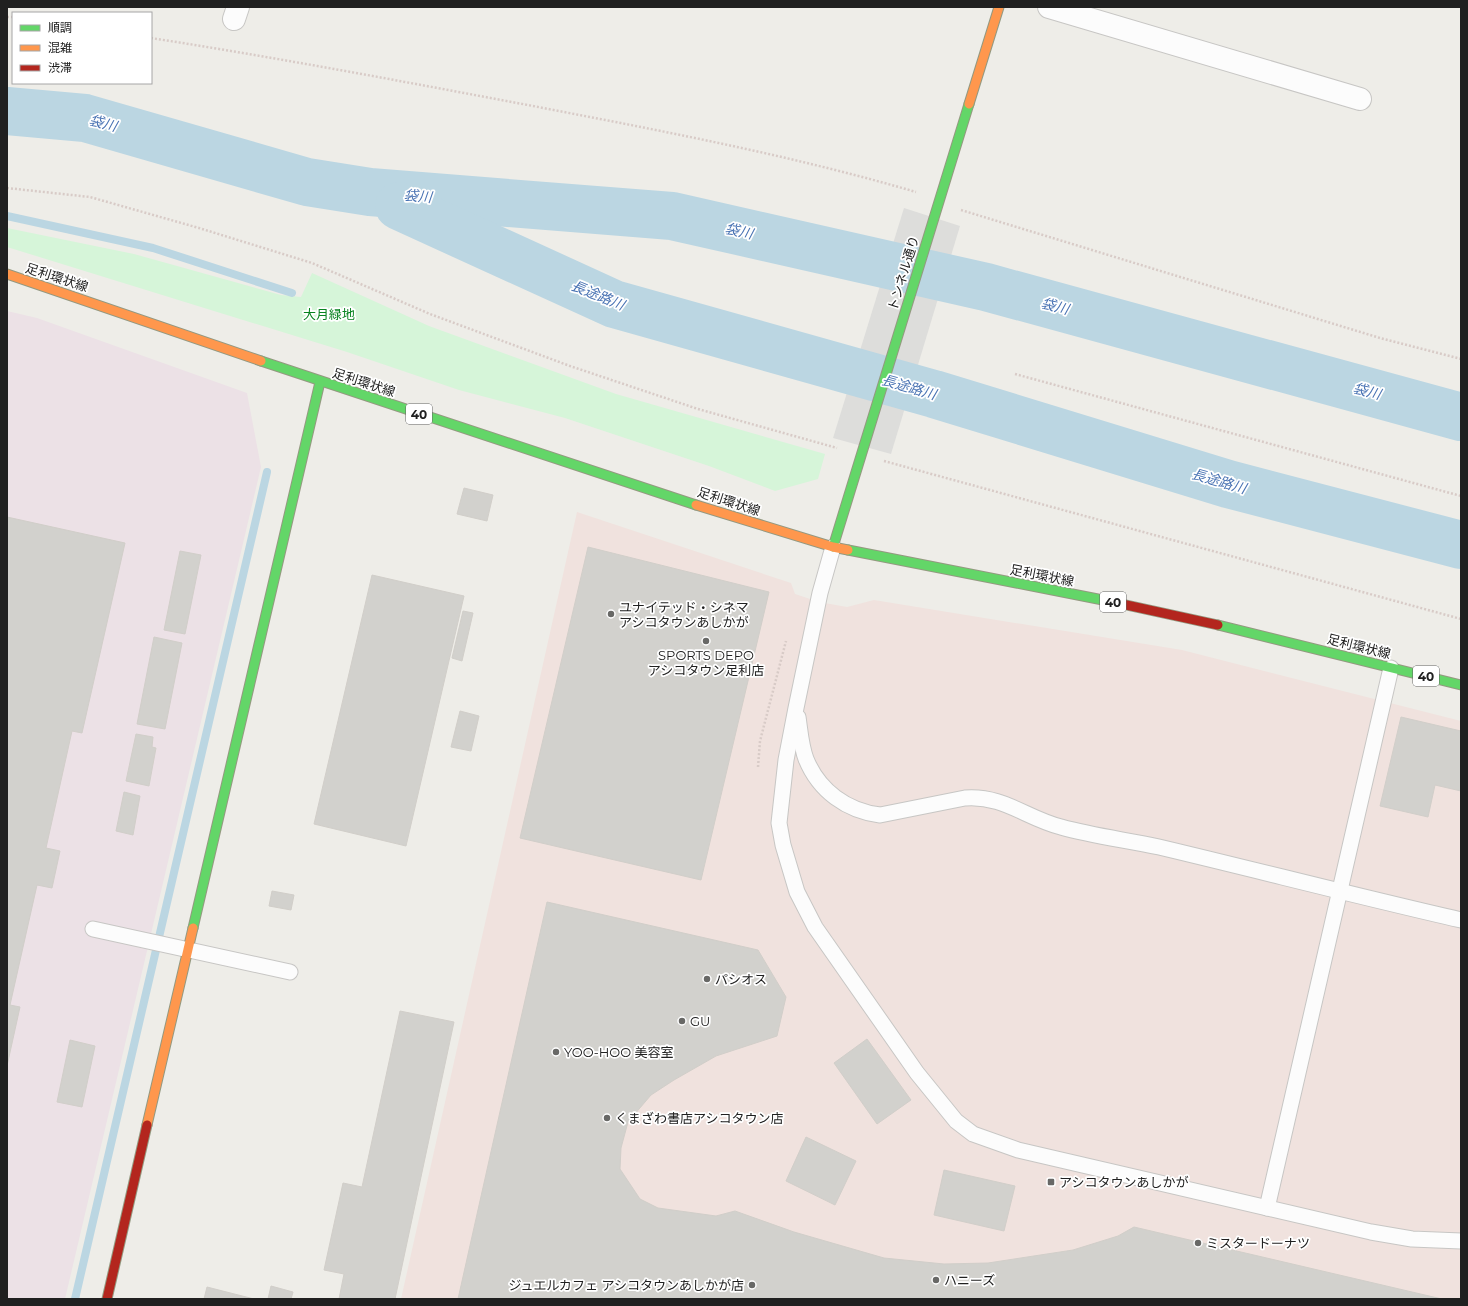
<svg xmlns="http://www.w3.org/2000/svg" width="1468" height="1306" viewBox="0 0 1468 1306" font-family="Montserrat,'Noto Sans JP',sans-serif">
<rect width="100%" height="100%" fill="#eeede8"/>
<path fill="#f0e2de" d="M577,512L791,583L795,594L819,602L847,607L874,600L1182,650L1461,721V1299H401Z"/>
<path fill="#ece1e6" d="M7,311L37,318L247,393L261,467L65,1299H7Z"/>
<path fill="#d6f5d9" d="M7,228L134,254L281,295L301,297L312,273L429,326L616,394L825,454L818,479L775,491L709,466L565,418L459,390L347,352L7,247Z"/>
<path fill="#dddddb" d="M904,208L960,226L891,454L833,438Z"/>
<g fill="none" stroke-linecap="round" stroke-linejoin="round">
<g stroke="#bbd6e2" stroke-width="8">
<path d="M7,216L153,248L292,293"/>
<path d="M75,1299L267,472"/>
</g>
<g stroke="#bbd6e2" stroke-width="48">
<path d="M7,111L85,118L307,182L370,192L672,216L986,287L1461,417"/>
<path d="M399,206L614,304L934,394L1228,484L1461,545"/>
</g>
</g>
<g fill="#d2d1cd" stroke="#d1cec9">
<path d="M464,488L493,495L487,521L457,514Z"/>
<path d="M7,517L125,543L82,733L72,731L46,848L60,851L52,888L37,885L10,1005L20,1007L7,1066Z"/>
<path d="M588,547L769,592L701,880L520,838Z"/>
<path d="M180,551L201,555L185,634L164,630Z"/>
<path d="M372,575L464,596L406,846L314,824Z"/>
<path d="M463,611L473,613L462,661L452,658Z"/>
<path d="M154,637L182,643L165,729L137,724Z"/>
<path d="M460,711L479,716L471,751L451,747Z"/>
<path d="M1401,717L1461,731V791L1435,785L1428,817L1380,806Z"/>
<path d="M136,734L153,737L152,747L156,748L149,786L126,781Z"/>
<path d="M124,792L140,796L133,835L116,831Z"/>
<path d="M272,891L294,895L291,910L269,906Z"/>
<path d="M547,902L758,950L786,997L777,1036L716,1056L674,1080L651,1095L628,1122L621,1148L620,1169L640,1199L658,1208L716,1216L735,1211L794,1232L884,1258L944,1264L988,1263L1073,1250L1118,1236L1134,1227L1442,1299H458Z"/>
<path d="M400,1011L454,1022L395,1299H339L344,1274L324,1270L343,1183L362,1187Z"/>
<path d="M867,1039L911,1100L877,1124L834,1063Z"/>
<path d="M70,1040L95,1046L82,1107L57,1102Z"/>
<path d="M806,1137L856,1161L835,1205L786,1181Z"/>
<path d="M944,1170L1015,1186L1004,1231L934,1215Z"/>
<path d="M271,1286L293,1292L291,1299H268Z"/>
<path d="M207,1287L254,1299H204Z"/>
</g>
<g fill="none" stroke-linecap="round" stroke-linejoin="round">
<g stroke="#c7c6c4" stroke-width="17">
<g id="lane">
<path d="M833,547L820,593L796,708L786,760L779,823L783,845L797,892L815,927L917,1073L956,1121L973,1134L1018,1150L1371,1232L1412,1239L1461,1241"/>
<path d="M798,717C800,730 801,746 806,759C819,791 847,811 880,815L965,798C1003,795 1026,818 1061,827C1093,836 1127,840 1159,847C1260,871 1360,897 1461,920"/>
<path d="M93,929L290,972"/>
<path d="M1267,1208L1391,668"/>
</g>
</g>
<g stroke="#c7c6c4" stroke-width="24">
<g id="street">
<path d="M1049,7L1360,99"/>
<path d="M234,19L238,7"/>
</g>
</g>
<g stroke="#949980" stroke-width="11">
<g id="fast">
<path d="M261,361L696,505"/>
<path d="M833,547L969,104"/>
<path d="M848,550L1108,601"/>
<path d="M1218,625L1461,685"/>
<path d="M193,928L320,382"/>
</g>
</g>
<g stroke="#949980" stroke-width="11">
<g id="slow">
<path d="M969,104L999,7"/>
<path d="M7,274L261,361"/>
<path d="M696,505L833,547L848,550"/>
<path d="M147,1125L193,928"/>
</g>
</g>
<g stroke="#949980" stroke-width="11">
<g id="jam">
<path d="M1108,601L1218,625"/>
<path d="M107,1299L147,1125"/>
</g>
</g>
<g stroke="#d8cbc7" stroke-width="2.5" stroke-dasharray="2 2" stroke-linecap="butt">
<path d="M7,17H13"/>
<path d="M151,38C279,58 406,82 533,106C662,131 790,155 916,192"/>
<path d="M7,188L90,197L199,228L312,263L430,314L570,366L698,409L837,448"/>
<path d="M961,210L1380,338L1461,359"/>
<path d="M1015,374L1461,496"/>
<path d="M884,461L1461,619"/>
<path d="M758,767L760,741L786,641"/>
</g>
<use href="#lane" stroke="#fcfcfc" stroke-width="15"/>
<use href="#street" stroke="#fcfcfc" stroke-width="22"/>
<use href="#fast" stroke="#63d668" stroke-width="9"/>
<use href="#slow" stroke="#ff974d" stroke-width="9"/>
<use href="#jam" stroke="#b3261e" stroke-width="9"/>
</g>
<g fill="#686866" stroke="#fff" stroke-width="1.5">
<circle cx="611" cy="614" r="4"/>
<circle cx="706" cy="641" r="4"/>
<circle cx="707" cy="979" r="4"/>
<circle cx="682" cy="1021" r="4"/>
<circle cx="556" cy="1052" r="4"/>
<circle cx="607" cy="1118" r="4"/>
<rect x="1047" y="1178" width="8" height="8" rx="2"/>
<circle cx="1198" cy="1243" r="4"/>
<circle cx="936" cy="1280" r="4"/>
<circle cx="752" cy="1285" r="4"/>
</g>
<g text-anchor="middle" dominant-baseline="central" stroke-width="3.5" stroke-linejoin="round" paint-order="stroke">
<g fill="#fff" stroke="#636363" stroke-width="1">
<rect x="406" y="404" width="26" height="20" rx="3"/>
<rect x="1100" y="592" width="26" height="20" rx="3"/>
<rect x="1413" y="666" width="26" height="20" rx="3"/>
</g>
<g font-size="12" font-weight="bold" fill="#202020">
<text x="419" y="414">40</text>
<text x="1113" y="602">40</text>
<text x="1426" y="676">40</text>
</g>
<g font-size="13" fill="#202020" stroke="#fff">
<text transform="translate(903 273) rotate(-73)">トンネル通り</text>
<text transform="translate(57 277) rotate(18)">足利環状線</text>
<text transform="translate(364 382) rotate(18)">足利環状線</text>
<text transform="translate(729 501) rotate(18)">足利環状線</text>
<text transform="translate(1042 575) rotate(11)">足利環状線</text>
<text transform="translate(1359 646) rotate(14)">足利環状線</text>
</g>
<g font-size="13" fill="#088320" stroke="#fff">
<text x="329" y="314">大月緑地</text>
</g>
<g font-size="13" fill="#202020" stroke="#fff" text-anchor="start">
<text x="619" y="607">ユナイテッド・シネマ<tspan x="619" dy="15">アシコタウンあしかが</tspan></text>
<text x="706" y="655" text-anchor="middle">SPORTS DEPO<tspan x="706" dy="15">アシコタウン足利店</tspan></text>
<text x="715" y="979">パシオス</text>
<text x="690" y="1021">GU</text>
<text x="564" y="1052">YOO-HOO 美容室</text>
<text x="615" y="1118">くまざわ書店アシコタウン店</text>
<text x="1059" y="1182">アシコタウンあしかが</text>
<text x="1206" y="1243">ミスタードーナツ</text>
<text x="944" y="1280">ハニーズ</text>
<text x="744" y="1285" text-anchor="end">ジュエルカフェ アシコタウンあしかが店</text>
</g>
<g font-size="14" font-style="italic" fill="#4872b3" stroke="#fff">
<text transform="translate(103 123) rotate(15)">袋川</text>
<text transform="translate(418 196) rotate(5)">袋川</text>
<text transform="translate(739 231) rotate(13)">袋川</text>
<text transform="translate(598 295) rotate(22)">長途路川</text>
<text transform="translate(1055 306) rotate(15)">袋川</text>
<text transform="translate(909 387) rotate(16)">長途路川</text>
<text transform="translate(1367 391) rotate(15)">袋川</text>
<text transform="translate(1219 481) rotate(16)">長途路川</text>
</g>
</g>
<rect width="1468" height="1306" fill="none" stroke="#202020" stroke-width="16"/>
<rect x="12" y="12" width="140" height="72" fill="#ffffff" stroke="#a6a6a6"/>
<rect x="20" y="25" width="20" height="6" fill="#63d668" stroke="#a6a6a6"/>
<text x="48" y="32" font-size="12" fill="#202020">順調</text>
<rect x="20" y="45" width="20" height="6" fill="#ff974d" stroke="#a6a6a6"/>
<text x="48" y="52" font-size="12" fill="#202020">混雑</text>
<rect x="20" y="65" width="20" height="6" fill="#b3261e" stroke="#a6a6a6"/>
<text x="48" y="72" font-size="12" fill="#202020">渋滞</text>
</svg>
